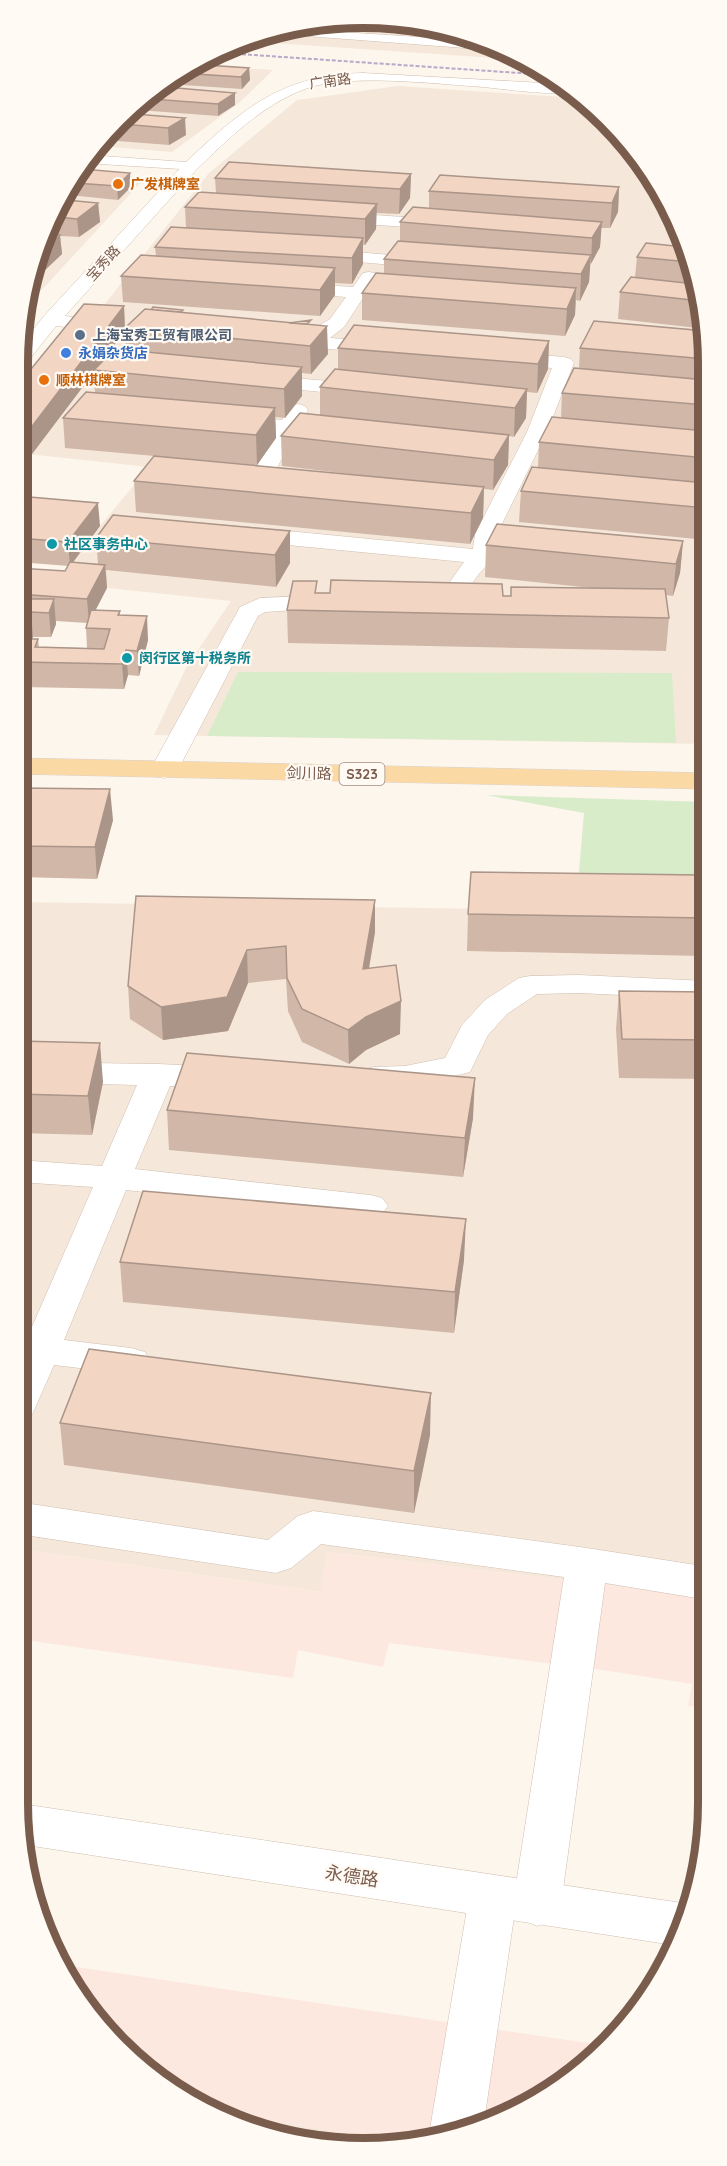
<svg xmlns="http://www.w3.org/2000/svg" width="727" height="2166" viewBox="0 0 727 2166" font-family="Quicksand,'Noto Sans SC',sans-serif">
<rect width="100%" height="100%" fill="#fdf6ec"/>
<g fill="#f5e8da">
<path d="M318,21L453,30L526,60L257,42Z"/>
<path d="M189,65L273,70L239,103L172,152L97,146Z"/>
<path d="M398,86L578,98L623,135L674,211L706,319L707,744L154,735L187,666L231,601L60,583L100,526L149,467L18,453V413L209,173L297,100Z"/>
<path d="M79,174L144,179L25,308L30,274Z"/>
<path d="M18,902L707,912L709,1597L327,1552L321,1592L18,1549Z"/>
<path d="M208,2111L389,2140L319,2145Z"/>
</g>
<g fill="#fde8e0">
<path d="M18,1549L320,1592L327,1552L709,1597V1708L688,1706L692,1684L609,1671L389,1643L383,1667L298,1650L293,1678L18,1639Z"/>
<path d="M63,1965L601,2045L556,2090L453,2136L389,2140L208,2111L104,2031Z"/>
</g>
<g fill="#d8ecc9">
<path d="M238,672L672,673L676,743L207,736Z"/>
<path d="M486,795L707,802V912L592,911L579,871L584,813Z"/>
</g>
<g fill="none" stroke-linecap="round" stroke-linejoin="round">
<g stroke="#d1beb0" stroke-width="1">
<g id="minor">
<path d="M295,29L480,41L497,48L492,50L279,34Z"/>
<path d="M190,162L196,164L198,167L196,170L65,316L121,322L123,326L121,330L114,332L56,326L25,365L18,367L20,346L44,316L184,164Z"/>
<path d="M330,212L447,220L455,225L447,230L324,221L322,217L324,213Z"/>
<path d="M318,249L428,258L434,259L437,263L434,267L428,268L312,258L309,254L312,250Z"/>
<path d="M369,272L375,273L378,277L370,288L414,292L417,296L414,300L408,301L363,298L344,327L330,338L384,342L391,344L394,348L391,352L384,354L275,344L273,340L275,336L312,337L320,325L330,319L346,297L292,293L286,292L283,288L286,284L292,283L353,287L363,273Z"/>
<path d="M504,352L564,357L571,359L574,363L547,432L497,534L494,557L478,575L457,605L426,608L418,606L414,601L418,596L442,593L464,562L246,541L238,539L235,534L238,529L246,527L473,549L475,534L527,432L552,368L497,362L494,358L497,354Z"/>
<path d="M257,375L364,384L371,386L374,390L371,394L364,396L250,385L247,381L250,377Z"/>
<path d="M298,404L305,406L308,410L302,422L339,427L342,431L339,435L332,437L295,434L264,492L256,493L248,492L245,487L276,432L231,427L224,425L221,421L224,417L231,415L282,420L291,406Z"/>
<path d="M332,595L340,597L344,602L340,607L265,612L258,616L178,770L174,776L164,778L154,776L150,770L240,607L260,598Z"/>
<path d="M579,975L707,981V999L579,993L537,994L507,1014L488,1035L470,1072C436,1080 397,1093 362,1084L358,1077L362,1070L374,1067L405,1066L445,1058L462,1025L485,1000L519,978L530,976Z"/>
<path d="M18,1062L158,1064L223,1067L235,1070L239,1077L235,1084L223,1087L170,1086L135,1169L370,1195L382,1198L388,1206L382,1214L370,1217L126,1190L64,1340L131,1348L145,1352L150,1361L145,1370L131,1374L54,1365L32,1415L18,1419V1336H28L93,1187L18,1182V1160L102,1166L137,1085L18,1082Z"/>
<path d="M18,1502L268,1540L298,1516L313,1511L587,1548L709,1567V1600L605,1583L561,1904L554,1919L537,1926L520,1919L515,1910L484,2122L453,2136L431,2138L429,2135L469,1897L476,1882L493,1876L510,1882L515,1891L564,1577L321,1544L291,1568L276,1573L18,1534Z"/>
</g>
</g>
<g stroke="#d1beb0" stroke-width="1">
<g id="tertiary">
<path d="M363,73L561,84L570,92C553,96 504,89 483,87C437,84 347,73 305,89C262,105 228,139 196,170L84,163L89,155L186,162C242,109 283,74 363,73Z"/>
<path d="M22,1804L682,1903L691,1906L673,1945L26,1845L19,1805Z"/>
</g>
</g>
<g stroke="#dad1cd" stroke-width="1">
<path id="primary" d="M18,758L707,773V789L18,774Z"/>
</g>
<use href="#minor" fill="#fff" fill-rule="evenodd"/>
<use href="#tertiary" fill="#fff" fill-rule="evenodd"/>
<use href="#primary" fill="#fbd9a5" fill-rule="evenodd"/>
<path stroke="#b9a8c9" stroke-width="2" stroke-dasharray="4 2" stroke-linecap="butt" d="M224,53L549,75"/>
</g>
<g fill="#d1b7a8" fill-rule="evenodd">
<path d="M190,64L249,68L250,80L242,89L168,84Z"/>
<path d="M165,87L235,93V105L218,116L138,110Z"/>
<path d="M134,114L186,135L169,145L105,140Z"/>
<path d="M82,169L131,187L118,200L69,195Z"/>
<path d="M411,174L410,198L399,214L376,213V229L365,245H363V264L352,284L335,283V295L320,316L123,302L121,276L156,256L155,247L186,228L185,207L216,193L215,178Z"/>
<path d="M619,187L618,212L610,228H601L600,247L590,264L589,282L580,301L576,300L575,315L565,336L362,320V293L384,274V259L400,241V222L429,208V191Z"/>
<path d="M66,200L98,203L100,222L79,237L60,236L62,254L44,271L32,270Z"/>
<path d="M684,247L706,319V329L618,319L620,292L635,277L637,257Z"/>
<path d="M124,306L125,327L184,313L311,325L328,354L311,374L302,373V396L285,418L275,417L276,438L257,465L65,448L63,418L95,393L94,372L32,454L18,453V385ZM125,331L126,350L100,364Z"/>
<path d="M706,331L707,540L519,522L521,491L538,468L539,442L561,418L562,393L579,369L580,348Z"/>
<path d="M549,341L548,369L537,393L527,392L526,418L514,437L509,436L508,465L493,490L484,489L483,518L470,544L136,512L134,481L393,479L282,466L281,436L320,415V387L338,369V348Z"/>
<path d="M18,496L100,526L73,563L98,564L96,538L290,531V563L276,587L106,570L107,588L95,610L120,611V615L148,640L139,676L128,675L124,689L23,687L22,679H18V568L65,571L69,566L18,562ZM56,621L87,623L86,628L87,648L39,647L38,639H32L33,637H51L56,624Z"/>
<path d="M683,541L680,573L673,596L666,595L669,618L666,651L288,643L287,610L317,593L511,596V587L592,588L485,577L486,545Z"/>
<path d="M18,788L113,820L97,879L18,877Z"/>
<path d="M136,896L375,932L369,969L400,1034L366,1050L349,1064L302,1042L288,1011L286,979L248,983L228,1031L163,1040L130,1019L128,986Z"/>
<path d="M468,914L706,918L702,956L467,951Z"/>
<path d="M619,991L707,992L708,1079L619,1078L616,1029Z"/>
<path d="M18,1041L103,1082L92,1135L18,1133Z"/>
<path d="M167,1110L473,1118L463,1177L169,1150Z"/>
<path d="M464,1260L454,1333L123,1302L120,1262Z"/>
<path d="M60,1423L430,1435L414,1513L64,1465Z"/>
</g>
<g fill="#aa9588">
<path d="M249,68L250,80L242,89L241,77Z"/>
<path d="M235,93V105L218,116V104Z"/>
<path d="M185,118L186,135L169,145L168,128Z"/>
<path d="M130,173L131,187L118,200L117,186Z"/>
<path d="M411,174L410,198L399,214L400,189Z"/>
<path d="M619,187L618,212L610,228L612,203Z"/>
<path d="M98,203L100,222L79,237L77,219Z"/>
<path d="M377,204L376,229L365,245V219Z"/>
<path d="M602,222L600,247L591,264L592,238Z"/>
<path d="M60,235L62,254L44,271L43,252Z"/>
<path d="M363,238V264L352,284V258Z"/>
<path d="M591,255L589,282L580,301L581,274Z"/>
<path d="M335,268V295L320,316V290Z"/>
<path d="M29,278L30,289L27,292Z"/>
<path d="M576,288L575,315L565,336L567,309Z"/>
<path d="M124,306L125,331L95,370H94V372L32,454L30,429Z"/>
<path d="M327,326L328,354L311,374L310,346Z"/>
<path d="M549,341L548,369L537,393L538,364Z"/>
<path d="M302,367V396L285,418L284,389Z"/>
<path d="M527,389L526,418L514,437L515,408Z"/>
<path d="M275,408L276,438L257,465L256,435Z"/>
<path d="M509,435L508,465L493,490L494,460Z"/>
<path d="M484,487L483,518L470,544L471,513Z"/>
<path d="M98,503L100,526L70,566L68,542Z"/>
<path d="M290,531V563L276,587L275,555Z"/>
<path d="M683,541L680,573L673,596L676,564Z"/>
<path d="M105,565L107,588L89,623L87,599Z"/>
<path d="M54,599L56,624L51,637L49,613Z"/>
<path d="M31,612L33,637L30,646L28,621Z"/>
<path d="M147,616L148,640L139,676L137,651Z"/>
<path d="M126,650L128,675L124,689L122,664Z"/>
<path d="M110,789L113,820L97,879L95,847Z"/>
<path d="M375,900V932L363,1002V969Z"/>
<path d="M247,950L248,983L228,1031L163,1040L161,1007Z"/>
<path d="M401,1001L400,1034L366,1050L349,1064L348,1030L366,1017Z"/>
<path d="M100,1043L103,1082L92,1135L88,1096Z"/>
<path d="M475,1078L473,1118L463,1177L465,1138Z"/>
<path d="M466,1219L464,1260L454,1333L455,1292Z"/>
<path d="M431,1393L430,1435L414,1513V1471Z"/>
</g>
<g fill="#f3d5c3" stroke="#aa9588" stroke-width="1.5">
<path d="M191,64L249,68L241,77L181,73Z"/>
<path d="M165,87L235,93L218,104L151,99Z"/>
<path d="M134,114L185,118L168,128L122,124Z"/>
<path d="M229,162L411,174L400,189L215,178Z"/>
<path d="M82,169L130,173L117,186L75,183Z"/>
<path d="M440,175L619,187L612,203L429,191Z"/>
<path d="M199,192L377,204L365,219L185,207Z"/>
<path d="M66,200L98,203L77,219L58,217Z"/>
<path d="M413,207L602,222L592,238L400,222Z"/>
<path d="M171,227L363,238L352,258L155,247Z"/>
<path d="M50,234L60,235L43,252H41Z"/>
<path d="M398,241L591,255L581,274L384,259Z"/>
<path d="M646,243L684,247L689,262L637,257Z"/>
<path d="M141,255L335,268L320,290L121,276Z"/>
<path d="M376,273L576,288L567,309L362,293Z"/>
<path d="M631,277L695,284L701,301L620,292Z"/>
<path d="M84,304L124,306L30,429L18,428V385Z"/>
<path d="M153,307L183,310L181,312L151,310Z"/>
<path d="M145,309L327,326L310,346L125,328Z"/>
<path d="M311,320L307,324L289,323Z"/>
<path d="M594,321L706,331V359L580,348Z"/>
<path d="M354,325L549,341L538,364L338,348Z"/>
<path d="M115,349L302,367L284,389L94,370Z"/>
<path d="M574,368L706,380V405L562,393Z"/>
<path d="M335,369L527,389L515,408L320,387Z"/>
<path d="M86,392L275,408L256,435L63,418Z"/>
<path d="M300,413L509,435L494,460L281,436Z"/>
<path d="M552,417L706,431V458L539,442Z"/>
<path d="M154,456L484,487L471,513L134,481Z"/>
<path d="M532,467L706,483V508L521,491Z"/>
<path d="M18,496L98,503L68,542L18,538Z"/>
<path d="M113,515L290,531L275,555L96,538Z"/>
<path d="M497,524L683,541L676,564L486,545Z"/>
<path d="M70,562L105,565L87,599L18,594V568L65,571Z"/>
<path d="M331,580L502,584L503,596H511V587L665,589L669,618L287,610L293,581H317L315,593H330Z"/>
<path d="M18,599H54L49,613L31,612L28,621H18Z"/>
<path d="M91,610L120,611L118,615L147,616L137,651L126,650L122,664L20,662L28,655L18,654V639H38L35,647L104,649L110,629L86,628Z"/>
<path d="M18,788L110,789L95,847L18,846Z"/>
<path d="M471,872L699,875L706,918L468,914Z"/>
<path d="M136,896L375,900L363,969L396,965L401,1001L366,1017L348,1030L302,1009L287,978L286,946L247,950L227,997L161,1007L128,986Z"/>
<path d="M619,991L707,992L708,1040L622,1039Z"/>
<path d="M18,1041L100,1043L88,1096L18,1094Z"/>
<path d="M187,1053L475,1078L465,1138L167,1110Z"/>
<path d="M143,1191L466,1219L455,1292L120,1262Z"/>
<path d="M89,1349L431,1393L414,1471L60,1423Z"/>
</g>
<g fill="#e8710a" stroke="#fffaf3" stroke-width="2">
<circle cx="118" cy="184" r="6"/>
<circle cx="44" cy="380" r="6"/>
</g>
<circle fill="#5c6f8a" stroke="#fffaf3" stroke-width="2" cx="80" cy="335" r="6"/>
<circle fill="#3f7fe0" stroke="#fffaf3" stroke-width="2" cx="66" cy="353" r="6"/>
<g fill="#0f9aa8" stroke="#fffaf3" stroke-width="2">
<circle cx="52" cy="544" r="6"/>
<circle cx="127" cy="658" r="6"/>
</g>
<g text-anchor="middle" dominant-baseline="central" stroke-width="4.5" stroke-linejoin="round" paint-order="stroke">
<g font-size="14" fill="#7a5c4d" stroke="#fffaf3">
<text transform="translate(330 81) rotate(-8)">广南路</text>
<text transform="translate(103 263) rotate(-48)">宝秀路</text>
</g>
<g font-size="14" font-weight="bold" fill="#c56008" stroke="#fffaf3" text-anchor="start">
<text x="130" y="184">广发棋牌室</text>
<text x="56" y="380">顺林棋牌室</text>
</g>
<g font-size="14" font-weight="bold" fill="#4e5e75" stroke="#fffaf3" text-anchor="start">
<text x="92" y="335">上海宝秀工贸有限公司</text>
</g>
<g font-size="14" font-weight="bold" fill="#366cbe" stroke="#fffaf3" text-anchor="start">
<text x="78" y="353">永娟杂货店</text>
</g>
<g font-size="14" font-weight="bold" fill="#0d838f" stroke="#fffaf3" text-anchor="start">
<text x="64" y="544">社区事务中心</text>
<text x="139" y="658">闵行区第十税务所</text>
</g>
<rect fill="#fffaf3" stroke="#a28b7f" stroke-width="1.5" x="339.5" y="763" width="45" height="22" rx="4.5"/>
<g font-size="14" font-weight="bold" fill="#7a5c4d">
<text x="362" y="774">S323</text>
</g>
<g font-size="15" fill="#7a5c4d" stroke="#fffaf3">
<text transform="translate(309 773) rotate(1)">剑川路</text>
</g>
<g font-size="18" fill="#7a5c4d" stroke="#fffaf3">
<text transform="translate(352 1876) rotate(9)">永德路</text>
</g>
</g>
<path d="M0 0H727V2166H0ZM363 28H363A335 335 0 0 1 698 363V1803A335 335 0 0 1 363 2138H363A335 335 0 0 1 28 1803V363A335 335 0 0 1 363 28Z" fill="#fffaf3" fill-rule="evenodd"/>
<path fill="none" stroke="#7a5c4d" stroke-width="8" d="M363 28H363A335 335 0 0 1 698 363V1803A335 335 0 0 1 363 2138H363A335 335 0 0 1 28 1803V363A335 335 0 0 1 363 28Z"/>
</svg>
